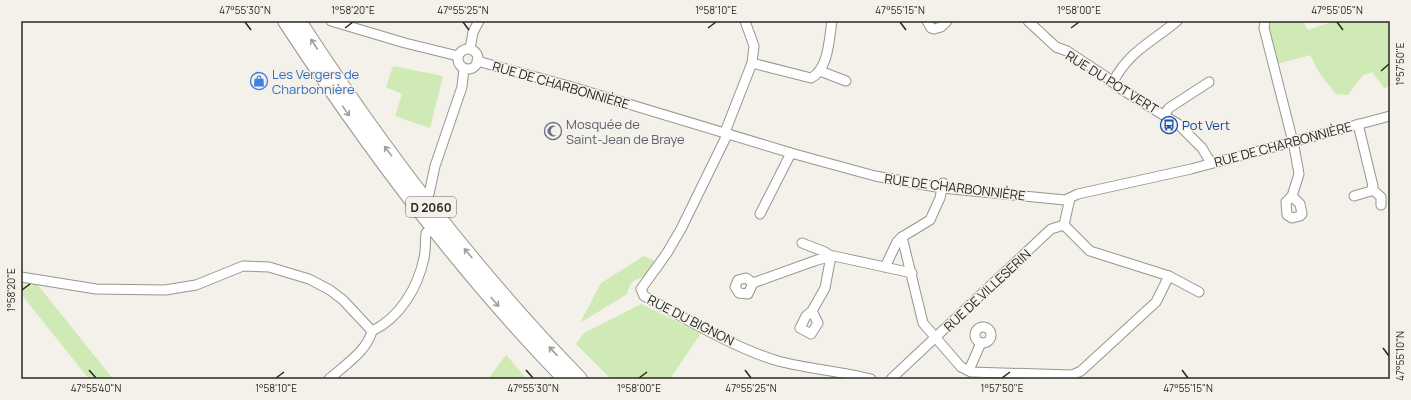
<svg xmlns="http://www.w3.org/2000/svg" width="1411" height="400" viewBox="0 0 1411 400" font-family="Manrope,sans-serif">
<rect width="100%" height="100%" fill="#f3f1e9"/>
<g fill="#cfeab5">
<path d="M1269,21H1303L1308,30L1334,21H1390V86L1384,88L1372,72L1363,75L1348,95L1336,94L1320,74L1310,55L1277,64L1268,29Z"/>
<path d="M393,66L443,76L430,128L395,116L402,94L386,87Z"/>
<path d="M644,256L655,261C654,264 652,270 649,273C639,282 632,275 627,294L580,323L601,283Z"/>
<path d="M37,284L113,379H89L21,294V285Z"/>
<path d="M641,304L701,333L670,379H611L576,344L584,333Z"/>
<path d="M506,355L525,377L527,379H488Z"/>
</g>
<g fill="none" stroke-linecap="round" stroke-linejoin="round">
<g stroke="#97968f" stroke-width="11">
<g id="minor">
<path d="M331,21L405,43L458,56"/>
<path d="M927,21L931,28L934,29L941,27L947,21"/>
<path d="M1028,21L1056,47L1067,51L1105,76L1121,89L1178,124L1202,148L1211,163"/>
<path d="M1265,21L1264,28L1294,146L1299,174L1292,196L1286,202L1287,215L1292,218L1300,216L1302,214L1300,204L1292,196"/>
<path d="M470,49L473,32L479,21"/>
<circle cx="468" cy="59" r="10"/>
<path d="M477,61L572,87L791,153L875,176L942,188L1065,200L1078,194L1191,169L1390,116"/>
<path d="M752,63L811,78C829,69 829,38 832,21"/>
<path d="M820,71L846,81"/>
<path d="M1113,82C1129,51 1152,42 1177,21"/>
<path d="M1164,115L1169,108L1209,82"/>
<path d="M725,132L752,63L754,46L745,21"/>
<path d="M728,133L681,229L667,253L641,289L644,296C685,318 734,348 778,361C808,369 840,371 871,379"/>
<path d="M943,183L940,198L930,220L902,237L923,323L961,367L971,372L1072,375L1081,371L1156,302L1169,276L1090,251L1064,225"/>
<path d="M1372,189L1381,197V205"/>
<path d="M429,194L435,166L462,87L464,68"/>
<path d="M1354,196L1371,191L1373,186L1358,124"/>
<path d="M760,214L791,153"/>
<path d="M1064,225L1070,198"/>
<path d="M802,243L825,252L831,256L825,288L812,311L806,316L800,328L811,334L818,323L812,311"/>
<path d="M885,267L897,242L902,237"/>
<path d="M1169,276L1199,292"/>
<path d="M21,277L96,289L165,290L196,285L243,266L269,267L309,279L330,290L343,300L372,331"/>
<path d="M753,283L748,294L739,293L735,287L738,280L746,278L753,283L817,260L834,256L912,273"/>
<circle cx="983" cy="335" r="8"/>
<path d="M372,331C400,318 418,287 424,258C426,250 425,241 426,233"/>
<path d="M969,370L981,343"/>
<path d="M329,379C345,365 367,351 372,331"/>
<path d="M891,379L1051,229L1064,225"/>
</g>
</g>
<g stroke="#97968f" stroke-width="16">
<g id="highway">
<path d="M285,21C368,148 459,270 565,379"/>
<path d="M299,21C382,149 474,270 580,379"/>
</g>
</g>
<use href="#minor" stroke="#fff" stroke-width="9"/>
<use href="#highway" stroke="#fff" stroke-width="14"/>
</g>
<defs><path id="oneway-shaft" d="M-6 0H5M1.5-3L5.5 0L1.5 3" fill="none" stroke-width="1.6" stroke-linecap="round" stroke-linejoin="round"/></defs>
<g stroke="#9e9e9c">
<use href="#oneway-shaft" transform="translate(314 44) rotate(-123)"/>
<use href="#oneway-shaft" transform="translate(346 111) rotate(55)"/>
<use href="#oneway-shaft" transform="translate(388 151) rotate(-126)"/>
<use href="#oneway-shaft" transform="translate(468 253) rotate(-130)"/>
<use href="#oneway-shaft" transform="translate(495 302) rotate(49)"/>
<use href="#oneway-shaft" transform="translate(553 351) rotate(-133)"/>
</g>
<path fill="none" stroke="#282724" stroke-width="1.5" d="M245,22L251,30M463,22L469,30M900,22L906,30M1337,22L1343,30M345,28L353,22M708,28L716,22M1071,28L1079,22M1381,71L1389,64M22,290L30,284M1383,348L1389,356M89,370L96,378M526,370L533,378M745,370L751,378M1182,370L1188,378M276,378L284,372M639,378L647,372M1002,378L1010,372"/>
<defs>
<g id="shop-ring" transform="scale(0.9)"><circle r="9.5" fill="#f3f1e9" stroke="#3f7fe0" stroke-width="1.5"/><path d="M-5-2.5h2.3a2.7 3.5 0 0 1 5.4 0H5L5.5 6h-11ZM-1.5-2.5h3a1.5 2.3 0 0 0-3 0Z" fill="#3f7fe0"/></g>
<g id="bus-ring" transform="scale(0.9)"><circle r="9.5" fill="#f3f1e9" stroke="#1a4fb4" stroke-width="1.5"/><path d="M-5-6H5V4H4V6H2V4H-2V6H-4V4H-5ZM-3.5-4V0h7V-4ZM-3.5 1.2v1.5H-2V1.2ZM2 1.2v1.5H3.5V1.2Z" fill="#1a4fb4"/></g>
<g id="mosque-ring" transform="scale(0.9)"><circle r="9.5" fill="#f3f1e9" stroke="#6b7280" stroke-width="1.5"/><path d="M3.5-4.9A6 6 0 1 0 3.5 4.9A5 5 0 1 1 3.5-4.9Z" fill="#6b7280"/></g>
</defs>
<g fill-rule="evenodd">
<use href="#shop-ring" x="259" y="81"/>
<use href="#bus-ring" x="1169" y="125"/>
<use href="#mosque-ring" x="553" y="131"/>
</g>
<g text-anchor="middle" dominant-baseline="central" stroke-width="3" stroke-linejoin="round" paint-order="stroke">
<rect fill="#f3f1e9" stroke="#65645f" stroke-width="1" x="406" y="197" width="50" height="20" rx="3"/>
<g font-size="12" font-weight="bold" fill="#282724">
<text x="431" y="207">D 2060</text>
</g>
<g font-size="13" fill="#366cbe" stroke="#f3f1e9" text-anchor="start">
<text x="272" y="74">Les Vergers de<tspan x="272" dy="15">Charbonnière</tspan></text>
</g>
<g font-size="13" fill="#282724" stroke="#f3f1e9">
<text transform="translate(1112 82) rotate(32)">RUE DU POT VERT</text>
<text transform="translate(561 85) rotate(16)">RUE DE CHARBONNIÈRE</text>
<text transform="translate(1283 144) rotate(-15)">RUE DE CHARBONNIÈRE</text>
<text transform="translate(955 187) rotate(7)">RUE DE CHARBONNIÈRE</text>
<text transform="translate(987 290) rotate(-43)">RUE DE VILLESERIN</text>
<text transform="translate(691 320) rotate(27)">RUE DU BIGNON</text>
</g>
<g font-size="13" fill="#5b616d" stroke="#f3f1e9" text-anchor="start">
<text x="566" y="124">Mosquée de<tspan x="566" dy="15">Saint-Jean de Braye</tspan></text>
</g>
<g font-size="13" fill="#164399" stroke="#f3f1e9" text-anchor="start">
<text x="1182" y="125">Pot Vert</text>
</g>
</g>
<rect width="1411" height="400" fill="none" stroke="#f3f1e9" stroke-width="44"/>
<rect x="22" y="22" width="1367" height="356" fill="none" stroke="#282724" stroke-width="1.5"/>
<g font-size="10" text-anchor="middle" fill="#282724">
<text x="245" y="14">47°55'30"N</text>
<text x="353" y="14">1°58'20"E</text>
<text x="463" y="14">47°55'25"N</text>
<text x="716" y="14">1°58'10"E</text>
<text x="900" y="14">47°55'15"N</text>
<text x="1079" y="14">1°58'00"E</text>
<text x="1337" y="14">47°55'05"N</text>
<text transform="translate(1400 64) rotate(-90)" y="4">1°57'50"E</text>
<text transform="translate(11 290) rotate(-90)" y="4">1°58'20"E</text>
<text transform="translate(1400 356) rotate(-90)" y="4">47°55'10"N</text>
<text x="96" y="392">47°55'40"N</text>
<text x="276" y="392">1°58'10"E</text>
<text x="533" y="392">47°55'30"N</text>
<text x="639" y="392">1°58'00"E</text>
<text x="751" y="392">47°55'25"N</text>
<text x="1002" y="392">1°57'50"E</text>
<text x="1188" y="392">47°55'15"N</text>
</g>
</svg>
